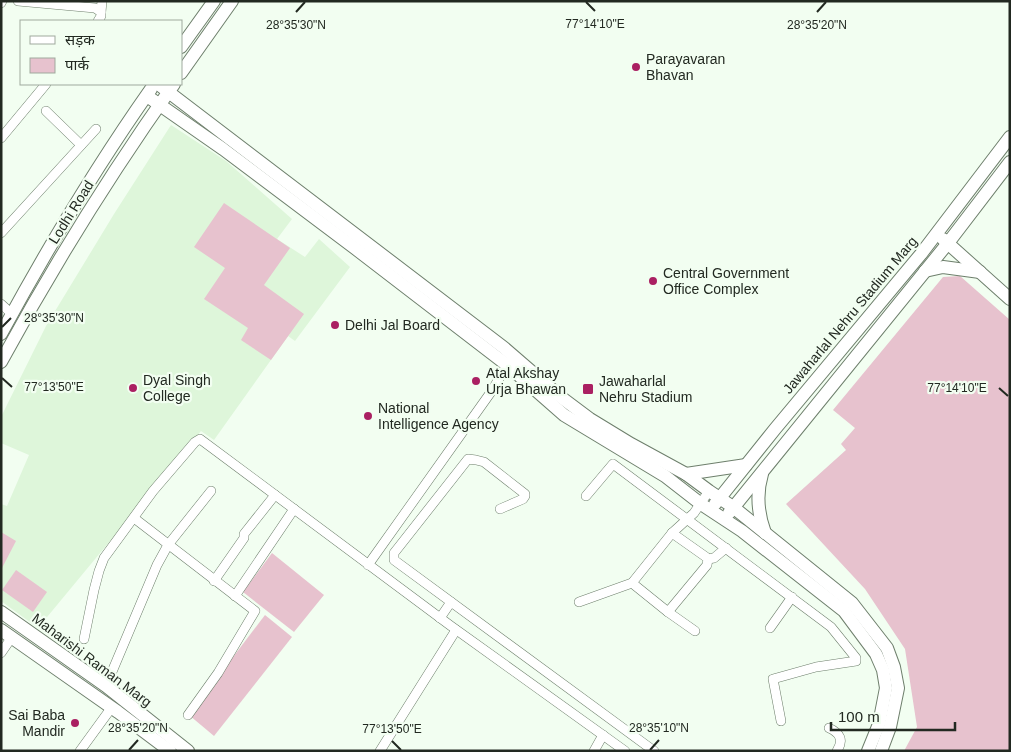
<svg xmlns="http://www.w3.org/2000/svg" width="1011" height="752" viewBox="0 0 1011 752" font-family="Helvetica,'Noto Sans Devanagari',sans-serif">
<rect width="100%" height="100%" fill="#f2fef1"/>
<path fill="#def6da" d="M171,125L226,161L292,219L277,239L305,257L319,239L350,267L295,341L288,336L214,440L201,431L38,628L1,601V504L7,506L29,455L1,443V417L46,326L114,214Z"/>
<g fill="#e7c2ce">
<path d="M224,203L290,248L264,285L304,314L271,360L241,340L248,328L204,299L225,268L194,247Z"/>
<path d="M960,276L1010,320V751H904L917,727L905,649L865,589L786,504L846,450L841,444L855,428L833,410L943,277Z"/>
<path d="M1,532L16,541L1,570Z"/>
<path d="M272,553L324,595L294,632L243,592Z"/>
<path d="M16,570L47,592L33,612L2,590Z"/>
<path d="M265,615L292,637L214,736L189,715Z"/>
</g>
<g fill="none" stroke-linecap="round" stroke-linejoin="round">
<g stroke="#6e7f6c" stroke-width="10">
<g id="street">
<path d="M18,1L95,8L101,12V16L98,21"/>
<path d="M1,3L2,1"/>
<path d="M101,12L102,1"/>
<path d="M46,111L81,145"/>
<path d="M1,138L46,84"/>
<path d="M1,233L96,129"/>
<path d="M1,304L12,314"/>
<path d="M586,496L613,464L823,621L831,627L856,658V661L816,667L773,679L781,721"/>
<path d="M500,509L523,499L525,496V494L484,462L476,460L468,459L398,548L394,553V560L654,751"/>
<path d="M134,518L255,611L218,673L188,715"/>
<path d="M708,559L714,558L726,548"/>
<path d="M368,565L491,392L509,362"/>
<path d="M214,581L244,538V534L275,495"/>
<path d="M632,583L668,612L707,565L708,559L706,557L672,533"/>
<path d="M235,596L294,509"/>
<path d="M579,602L632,583L672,533L694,513L709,491"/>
<path d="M668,612L695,631"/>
<path d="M440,618L451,602"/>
<path d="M770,628L792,597"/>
<path d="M84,639L94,590L99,571L104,558L153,491L195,442L200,439L451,626L625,751"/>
<path d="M1,653L12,637"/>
<path d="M106,686L157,565L168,545L211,491"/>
<path d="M829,728C840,733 844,740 837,751"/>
<path d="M80,751L112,707"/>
<path d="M380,751L456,630"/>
<path d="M594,751L603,735"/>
</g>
</g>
<g stroke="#6e7f6c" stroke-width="14">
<g id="secondary">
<path d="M181,47L214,1"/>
<path d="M181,73L232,1"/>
<path d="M158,84L503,347L562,398L590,419L631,444L686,474L709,491L733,507L852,603L887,648L894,667L898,688L890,727L881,751"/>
<path d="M147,96L223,149L356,249L507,365L564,415L665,476L701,504L742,531L844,611L876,654L883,670L886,688L879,724L868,751"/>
<path d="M943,239L1010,299"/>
<path d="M925,271L943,267L980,272"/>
<path d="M1,334C47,249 96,167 151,89"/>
<path d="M1,362C53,266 111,173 174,84"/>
<path d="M686,474L746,465"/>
<path d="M762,474C756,494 758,514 765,533"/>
<path d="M715,504L775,429L921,254L1010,137"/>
<path d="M729,513L948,243L1010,162"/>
<path d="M1,612L106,686L188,751"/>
<path d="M1,630L118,712L170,751"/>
</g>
</g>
<use href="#street" stroke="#fff" stroke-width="9"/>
<use href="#secondary" stroke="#fff" stroke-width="12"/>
</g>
<path fill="none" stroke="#222921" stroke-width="2" d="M586,2L595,11M296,12L305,2M817,12L826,2M2,327L11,318M2,378L12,387M999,388L1008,396M392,741L401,750M129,750L138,740M650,750L659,740"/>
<g fill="#aa2062" stroke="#f2fef1" stroke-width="2">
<circle cx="636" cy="67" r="5"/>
<circle cx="653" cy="281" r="5"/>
<circle cx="335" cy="325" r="5"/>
<circle cx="476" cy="381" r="5"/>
<circle cx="133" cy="388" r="5"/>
<rect x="582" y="383" width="12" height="12" rx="2.5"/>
<circle cx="368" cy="416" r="5"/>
<circle cx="75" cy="723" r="5"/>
</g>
<g text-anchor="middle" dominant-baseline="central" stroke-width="4.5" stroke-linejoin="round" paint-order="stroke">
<g font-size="14" fill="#222921" stroke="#f2fef1" text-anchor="start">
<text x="646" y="59">Parayavaran<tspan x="646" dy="16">Bhavan</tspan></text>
<text x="663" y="273">Central Government<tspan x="663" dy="16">Office Complex</tspan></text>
<text x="345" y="325">Delhi Jal Board</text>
<text x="486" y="373">Atal Akshay<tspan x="486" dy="16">Urja Bhawan</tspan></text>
<text x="143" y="380">Dyal Singh<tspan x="143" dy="16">College</tspan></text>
<text x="599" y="381">Jawaharlal<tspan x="599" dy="16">Nehru Stadium</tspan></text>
<text x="378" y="408">National<tspan x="378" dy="16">Intelligence Agency</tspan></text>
<text x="65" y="715" text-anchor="end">Sai Baba<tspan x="65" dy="16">Mandir</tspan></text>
</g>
<g font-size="14" fill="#222921" stroke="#f2fef1">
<text transform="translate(71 212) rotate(-58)">Lodhi Road</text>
<text transform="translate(850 315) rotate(-50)">Jawaharlal Nehru Stadium Marg</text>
<text transform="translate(92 660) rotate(37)">Maharishi Raman Marg</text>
</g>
</g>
<g font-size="12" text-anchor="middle" fill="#222921" stroke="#f2fef1" stroke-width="4.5" stroke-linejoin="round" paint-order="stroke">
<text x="595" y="28">77°14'10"E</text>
<text x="296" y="29">28°35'30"N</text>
<text x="817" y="29">28°35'20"N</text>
<text x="54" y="322">28°35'30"N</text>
<text x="54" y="391">77°13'50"E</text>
<text x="957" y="392">77°14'10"E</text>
<text x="138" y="732">28°35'20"N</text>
<text x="659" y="732">28°35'10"N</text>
<text x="392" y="733">77°13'50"E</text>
</g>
<rect width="1011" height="752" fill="none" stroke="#222921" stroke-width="5"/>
<rect x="20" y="20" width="162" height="65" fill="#f2fef1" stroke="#9fa99e"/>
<rect x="30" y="36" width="25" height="8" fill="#ffffff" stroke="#9fa99e"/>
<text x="65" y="45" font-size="15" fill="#222921">सड़क</text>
<rect x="30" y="58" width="25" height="15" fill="#e7c2ce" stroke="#9fa99e"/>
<text x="65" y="70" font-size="15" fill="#222921">पार्क</text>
<path d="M831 722v8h124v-8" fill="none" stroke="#222921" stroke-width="2.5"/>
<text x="838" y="722" font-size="15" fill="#222921" stroke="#f2fef1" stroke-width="4" paint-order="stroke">100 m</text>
</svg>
